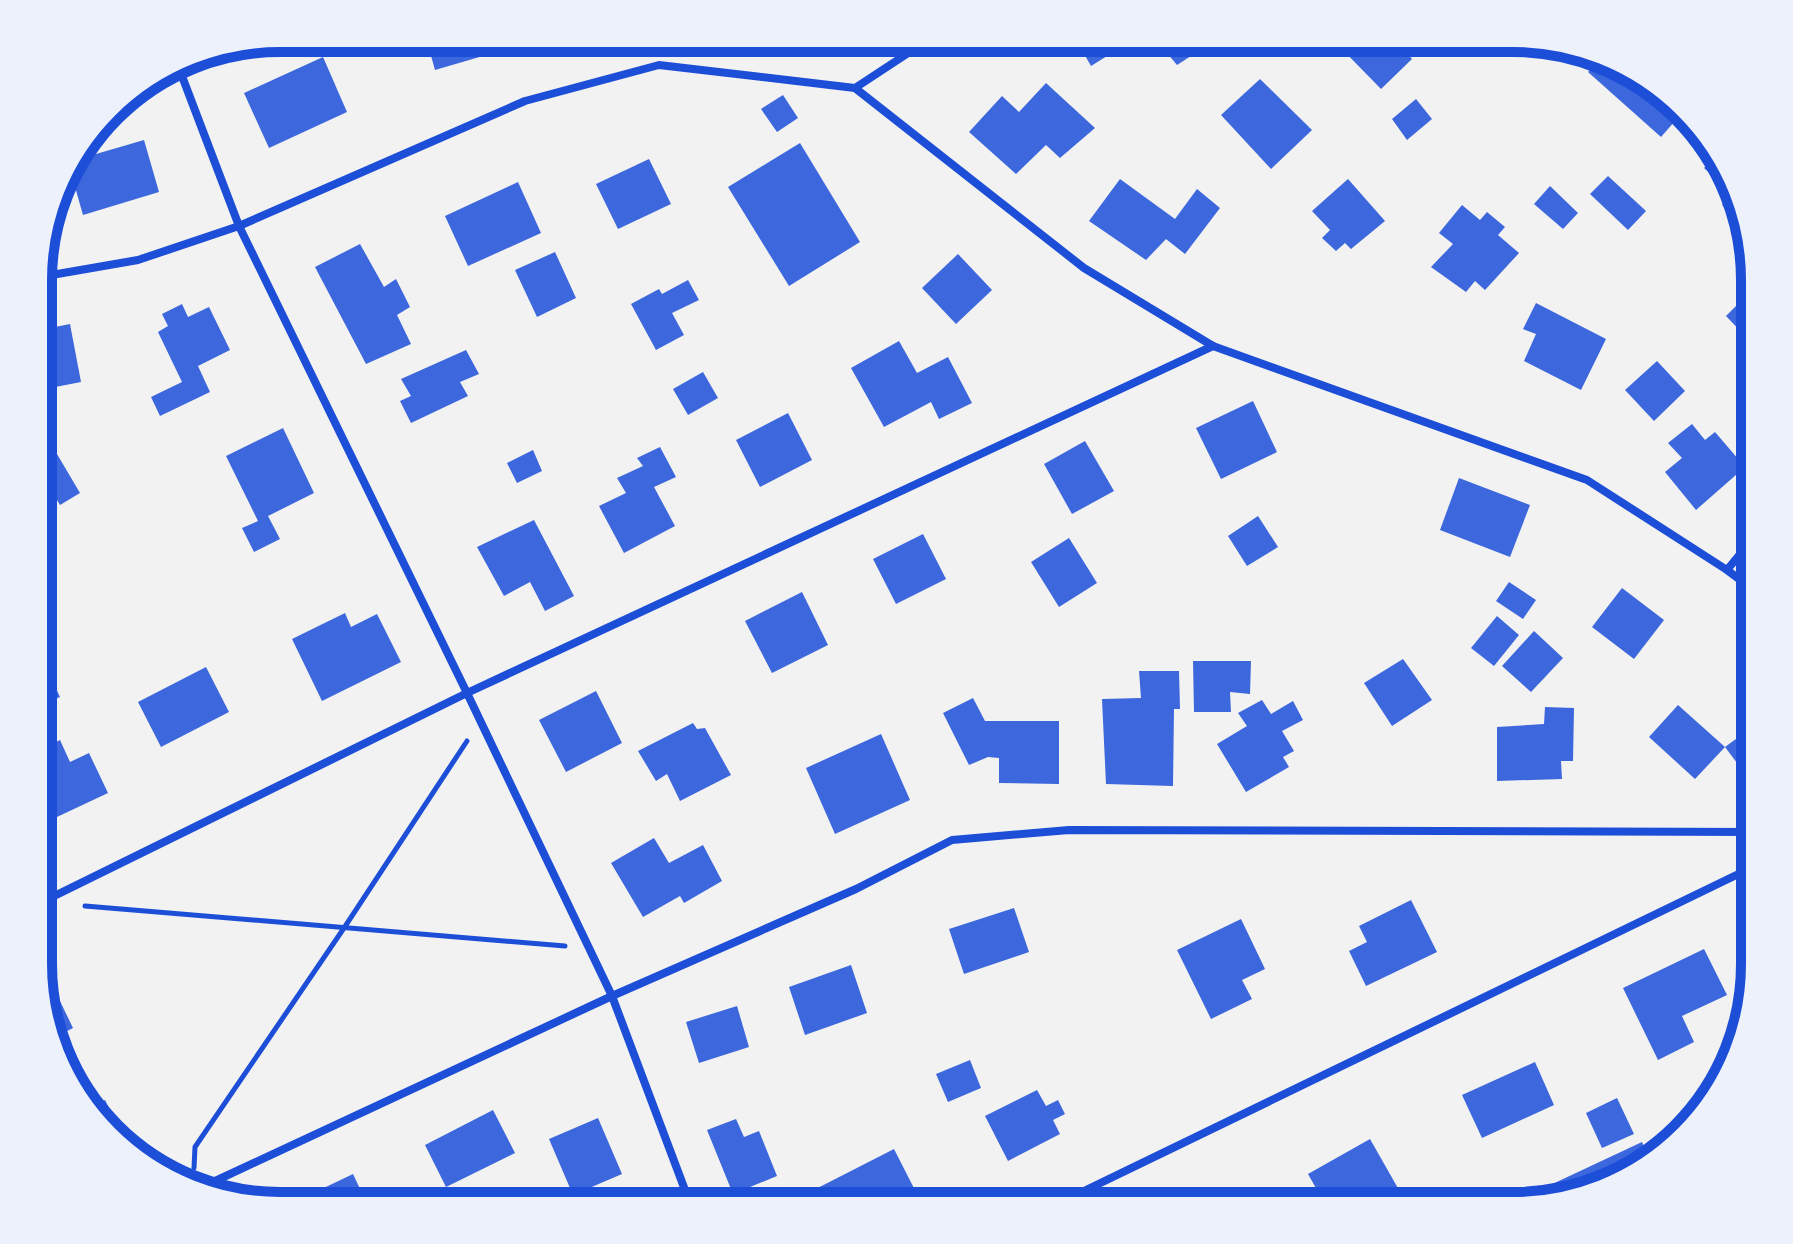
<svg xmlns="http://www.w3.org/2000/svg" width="1793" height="1244" viewBox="0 0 1793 1244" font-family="Ubuntu,sans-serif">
<rect width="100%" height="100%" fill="#f2f2f2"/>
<g fill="#3d67dc">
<path d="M426,38H477L483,56L435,70Z"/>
<path d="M1075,38H1136L1091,66Z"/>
<path d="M1176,38H1219L1177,65L1162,47Z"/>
<path d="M1346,38H1381L1389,47L1397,41L1412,59L1381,89L1339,46Z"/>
<path d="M323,57L347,112L269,148L244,93Z"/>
<path d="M1602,57L1660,88L1682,113L1661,137L1588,72Z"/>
<path d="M1260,79L1312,130L1271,169L1221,115Z"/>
<path d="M1046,83L1095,128L1060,158L1046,145L1016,174L969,132L1002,96L1019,112Z"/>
<path d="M783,95L798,118L777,132L761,109Z"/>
<path d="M1416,99L1432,119L1407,140L1392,119Z"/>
<path d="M144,140L159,192L83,215L69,166L72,161Z"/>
<path d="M800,143L860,242L789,286L728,187Z"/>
<path d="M1717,153L1723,159L1739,214L1736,218L1722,205L1732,194L1704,168Z"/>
<path d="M649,159L671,204L618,229L596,184Z"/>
<path d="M1608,176L1646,211L1628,230L1590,194Z"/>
<path d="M1120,179L1175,219L1197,189L1220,208L1185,254L1166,239L1146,260L1089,221Z"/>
<path d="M1348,179L1385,221L1351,249L1345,243L1336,251L1322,238L1330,230L1312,211Z"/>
<path d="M518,182L541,233L468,266L445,216Z"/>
<path d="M1550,186L1578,213L1563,229L1534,204Z"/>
<path d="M1462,205L1480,220L1487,212L1505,227L1498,235L1519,253L1485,290L1475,281L1466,292L1431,267L1453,244L1439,233Z"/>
<path d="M360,244L384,287L396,279L410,307L397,315L411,344L366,364L315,267Z"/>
<path d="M555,252L576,298L537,317L515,270Z"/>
<path d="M958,254L992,290L956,324L922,288Z"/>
<path d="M688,280L699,300L672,313L684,335L656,350L631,304L659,289L662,294Z"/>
<path d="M1741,301L1755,315V333L1748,339L1726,316Z"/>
<path d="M1536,303L1606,339L1581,390L1524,361L1536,334L1523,329Z"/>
<path d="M182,304L188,317L209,307L230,350L198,366L210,392L160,416L151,397L182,382L158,332L168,326L162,314Z"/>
<path d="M70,324L81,382L40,390V330Z"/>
<path d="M899,341L917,373L948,357L972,403L939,419L931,402L884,427L851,368Z"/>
<path d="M466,350L479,374L460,382L468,396L411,423L400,401L411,396L401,379Z"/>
<path d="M1657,361L1685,391L1654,421L1625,390Z"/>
<path d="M703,372L718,398L688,415L673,389Z"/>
<path d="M1253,401L1277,452L1221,479L1196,428Z"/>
<path d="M788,413L812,460L760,487L736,440Z"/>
<path d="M1692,424L1705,440L1715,432L1745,467L1696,510L1665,472L1682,458L1668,443Z"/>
<path d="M283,428L314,493L268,516L280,539L254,552L242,528L258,521L226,456Z"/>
<path d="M1085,441L1114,491L1072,514L1044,464Z"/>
<path d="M660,447L676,477L654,487L675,526L624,553L599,506L626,493L617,478L643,466L637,458Z"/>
<path d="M533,450L542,471L517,483L507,463Z"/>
<path d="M57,454L80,493L60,505L40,472V464Z"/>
<path d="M1459,478L1530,505L1510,557L1440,530Z"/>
<path d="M43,482L55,513L40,519V483Z"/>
<path d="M1258,516L1278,547L1247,566L1228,536Z"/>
<path d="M534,520L574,596L545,611L530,582L504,596L477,547Z"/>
<path d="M923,534L946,579L896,604L873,559Z"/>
<path d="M1069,538L1097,583L1059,607L1031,562Z"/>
<path d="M1509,582L1536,600L1523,619L1496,601Z"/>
<path d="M1622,588L1664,620L1634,659L1592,627Z"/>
<path d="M802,592L828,645L772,673L745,621Z"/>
<path d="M345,613L351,627L377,614L401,662L322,701L292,639Z"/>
<path d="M1497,616L1519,635L1494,666L1471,648Z"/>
<path d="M1534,631L1563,658L1531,692L1502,666Z"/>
<path d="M1403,659L1432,700L1392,726L1364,683Z"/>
<path d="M43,661L60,697L40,706V662Z"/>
<path d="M1193,661H1251L1250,694L1230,692L1231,712H1194Z"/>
<path d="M206,667L229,712L161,747L138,702Z"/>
<path d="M1139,671H1179L1180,709H1174L1173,786L1106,784L1102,699L1141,698Z"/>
<path d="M596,691L622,743L566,772L539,720Z"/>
<path d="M973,698L985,721H1059V784L999,783V758L988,757L969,765L943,713Z"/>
<path d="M1262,700L1271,714L1293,701L1303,720L1282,731L1294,751L1283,757L1289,767L1246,792L1217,744L1247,726L1238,713Z"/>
<path d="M1678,705L1725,747L1695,779L1649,737Z"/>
<path d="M1545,707L1574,708L1573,761H1561L1562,779L1497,781V727L1544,724Z"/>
<path d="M693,723L697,729L705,728L731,775L680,801L667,774L656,781L638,751Z"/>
<path d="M1755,725V787L1725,747Z"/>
<path d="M881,734L910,800L835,834L806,768Z"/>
<path d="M60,740L70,762L89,753L108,793L42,824L40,750Z"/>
<path d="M654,838L669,863L703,845L722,881L684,903L680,896L643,917L611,863Z"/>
<path d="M1411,900L1437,952L1366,986L1349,951L1367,942L1359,926Z"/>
<path d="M1014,908L1029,952L964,974L949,929Z"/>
<path d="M1241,919L1265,969L1242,980L1252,999L1211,1019L1177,950Z"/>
<path d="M1704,949L1727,995L1682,1016L1694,1042L1658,1060L1623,988Z"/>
<path d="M851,965L867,1013L805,1035L789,987Z"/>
<path d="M46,972L73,1028L54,1038L40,995V975Z"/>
<path d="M737,1006L749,1047L699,1063L686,1022Z"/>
<path d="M1744,1031L1742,1042L1731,1062L1722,1043Z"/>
<path d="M970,1060L981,1088L948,1102L936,1074Z"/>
<path d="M1535,1062L1554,1105L1482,1138L1462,1095Z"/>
<path d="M1037,1090L1046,1106L1058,1100L1065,1114L1053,1120L1060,1134L1008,1161L985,1116Z"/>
<path d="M1617,1098L1634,1134L1602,1148L1586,1113Z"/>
<path d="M105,1100L132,1153L131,1154L90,1107Z"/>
<path d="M493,1110L515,1153L446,1187L425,1145Z"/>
<path d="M598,1118L622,1174L573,1195L549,1139Z"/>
<path d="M736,1119L744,1137L759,1131L777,1176L733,1194L707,1130Z"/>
<path d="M1370,1139L1399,1190L1371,1206H1326L1308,1174Z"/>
<path d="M1642,1142L1649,1158L1620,1181L1551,1197L1546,1187Z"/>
<path d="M894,1149L920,1200L909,1206H807L802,1196Z"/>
<path d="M353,1174L368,1206H286Z"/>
</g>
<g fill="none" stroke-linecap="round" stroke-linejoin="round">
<g stroke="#1d4ed8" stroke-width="5">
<path d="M85,906L565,946"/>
<path d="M194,1168L195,1147L344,928L467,741"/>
</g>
<g stroke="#1d4ed8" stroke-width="8">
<path d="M177,63L239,226L467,693L612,996L691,1206"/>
<path d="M855,88L931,38"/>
<path d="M40,277L138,260L239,226L525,101L659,65L855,88L1084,268L1213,346L1587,480L1727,570L1755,591"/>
<path d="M1727,570L1755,536"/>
<path d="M40,903L467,693L1213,346"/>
<path d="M200,1192L213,1182L612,996L856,889L952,840L1069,830L1755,832"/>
<path d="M1053,1206L1755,866"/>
</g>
</g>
<path d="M0 0H1793V1244H0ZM280 52H1513A228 228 0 0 1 1741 280V964A228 228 0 0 1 1513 1192H280A228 228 0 0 1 52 964V280A228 228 0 0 1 280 52Z" fill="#edf1fc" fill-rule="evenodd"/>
<path fill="none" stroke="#1d4ed8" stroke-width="10" d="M280 52H1513A228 228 0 0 1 1741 280V964A228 228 0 0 1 1513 1192H280A228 228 0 0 1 52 964V280A228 228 0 0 1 280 52Z"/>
</svg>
